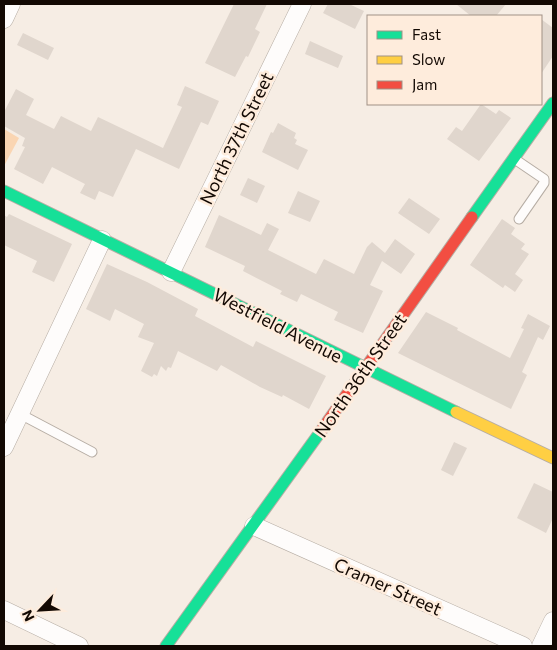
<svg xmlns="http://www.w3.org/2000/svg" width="557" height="650" viewBox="0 0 557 650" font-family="Commissioner,sans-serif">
<rect width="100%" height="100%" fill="#f6ede4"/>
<path fill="#fad5b2" d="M4,129L19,138L4,166Z"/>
<g fill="#e0d6cd">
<path d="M234,4H267L255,29L260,32L248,57L246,56L235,77L205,63Z"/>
<path d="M328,4H349L364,11L355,29L323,13Z"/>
<path d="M456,4H506L496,16H471Z"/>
<path d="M541,19L553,28V56L541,74Z"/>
<path d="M23,33L54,48L48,60L17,45Z"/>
<path d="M310,41L343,56L338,68L305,54Z"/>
<path d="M185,86L219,101L208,125L201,122L179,169L136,149L113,197L99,191L95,200L80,193L85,184L52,167L43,184L14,169L25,147L22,146L25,138L4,126V112L16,89L34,99L26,115L54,129L61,116L91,131L98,117L163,148L182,107L177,105Z"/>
<path d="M481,104L496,114L499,110L511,118L479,161L447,139L456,127L462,131Z"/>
<path d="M278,123L296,133L294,138L297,140L295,144L308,150L298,170L262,152L271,132L273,133Z"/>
<path d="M248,178L265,186L257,203L240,195Z"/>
<path d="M298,191L320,201L310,222L288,213Z"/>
<path d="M409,198L440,219L429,234L398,213Z"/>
<path d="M9,214L72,244L54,282L32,272L37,261L4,245V215L7,217Z"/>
<path d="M219,215L261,235L267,223L279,229L268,250L316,274L324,259L354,274L367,247L372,242L385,253L395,239L415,254L401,274L382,261L370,285L383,291L363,333L334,320L338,312L301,294L297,302L280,294L282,291L243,271L245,266L205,247Z"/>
<path d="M502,219L515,228L511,234L525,244L521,249L529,254L515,274L523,280L515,292L505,285L503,288L470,265Z"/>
<path d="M107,264L147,282L198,309L195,316L253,347L256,341L326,376L309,409L283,395L282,397L260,387L221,365L217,371L178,351L171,368L168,367L166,371L161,366L157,376L154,374L152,377L141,371L154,343L138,337L144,324L115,309L110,321L86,309Z"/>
<path d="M426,312L458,328L457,330L510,358L524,329L521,328L528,314L550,326L543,340L538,337L522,372L527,375L511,409L398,353Z"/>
<path d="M454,442L467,448L453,476L441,470Z"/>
<path d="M534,483L553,492V518L546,533L517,518Z"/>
</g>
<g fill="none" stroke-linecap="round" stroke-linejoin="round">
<g stroke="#b6ada4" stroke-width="11">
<g id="lane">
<path d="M516,160L544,179V183L519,219"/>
<path d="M20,414L92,452"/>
</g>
</g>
<g stroke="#b6ada4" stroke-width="19">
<g id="street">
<path d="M4,19L11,4"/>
<path d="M171,272L302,4"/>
<path d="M4,447L102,240"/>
<path d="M254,526L523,646"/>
<path d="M4,610L79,646"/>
<path d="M541,646L553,621"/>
</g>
</g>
<g stroke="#b6ada4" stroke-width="13">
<g id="fast">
<path d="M4,191L456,412"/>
<path d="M472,217L553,103"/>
<path d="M166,646L321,431"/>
</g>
</g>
<g stroke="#b6ada4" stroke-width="13">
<path id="slow" d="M456,412L553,458"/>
</g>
<g stroke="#b6ada4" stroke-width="13">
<path id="jam" d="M321,431L472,217"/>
</g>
<use href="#lane" stroke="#fefcfb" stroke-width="9"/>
<use href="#street" stroke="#fefcfb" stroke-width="18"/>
<use href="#fast" stroke="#16e098" stroke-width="11"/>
<use href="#slow" stroke="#ffcf43" stroke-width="11"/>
<use href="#jam" stroke="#f24e42" stroke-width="11"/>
</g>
<g text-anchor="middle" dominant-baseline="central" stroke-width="5" stroke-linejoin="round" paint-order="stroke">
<g font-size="18" fill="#130903" stroke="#feecdc">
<text transform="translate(236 138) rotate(-64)">North 37th Street</text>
<text transform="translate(278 325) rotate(27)">Westfield Avenue</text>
<text transform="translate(360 375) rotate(-55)">North 36th Street</text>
<text transform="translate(388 586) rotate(24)">Cramer Street</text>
</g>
</g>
<rect width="557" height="650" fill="none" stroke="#130903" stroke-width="10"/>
<rect x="367" y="15" width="175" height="90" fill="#feecdc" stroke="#a09185"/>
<rect x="377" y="31" width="25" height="8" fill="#16e098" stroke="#a09185"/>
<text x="412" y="40" font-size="15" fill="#130903">Fast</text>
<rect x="377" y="56" width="25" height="8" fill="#ffcf43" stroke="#a09185"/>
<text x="412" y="65" font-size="15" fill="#130903">Slow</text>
<rect x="377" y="81" width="25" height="8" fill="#f24e42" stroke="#a09185"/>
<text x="412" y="90" font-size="15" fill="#130903">Jam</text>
<g transform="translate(40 610) rotate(245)" stroke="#feecdc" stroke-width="4" paint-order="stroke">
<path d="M0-4L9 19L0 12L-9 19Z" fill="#130903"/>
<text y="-8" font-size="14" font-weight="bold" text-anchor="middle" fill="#130903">N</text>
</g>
</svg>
